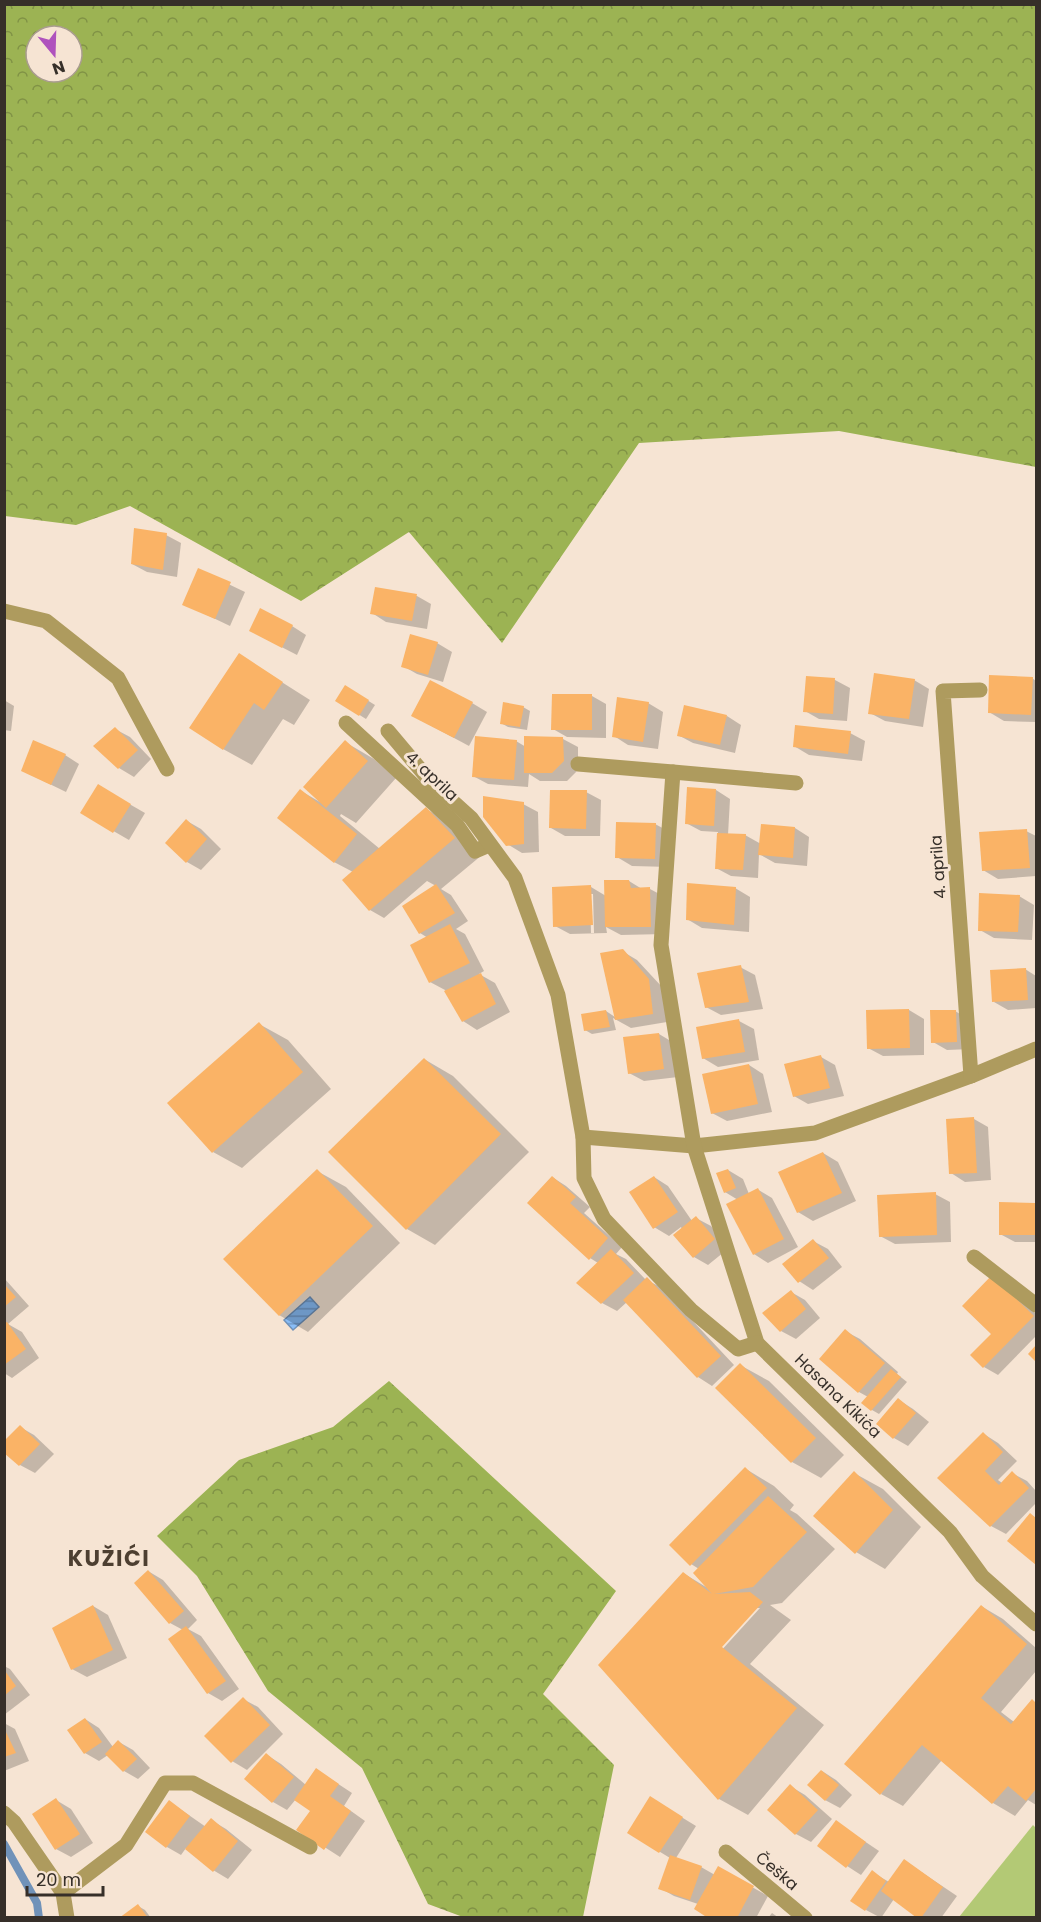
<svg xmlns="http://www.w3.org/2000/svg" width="1041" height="1922" viewBox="0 0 1041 1922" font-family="Poppins,sans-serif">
<defs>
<pattern id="forest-crowns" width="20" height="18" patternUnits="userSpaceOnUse" patternTransform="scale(1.5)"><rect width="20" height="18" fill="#9cb353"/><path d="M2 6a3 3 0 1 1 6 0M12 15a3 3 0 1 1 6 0" fill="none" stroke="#809245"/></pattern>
<pattern id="water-rules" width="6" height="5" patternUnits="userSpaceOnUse" patternTransform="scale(1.5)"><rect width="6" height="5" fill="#89bdf7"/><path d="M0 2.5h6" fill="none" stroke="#719ac8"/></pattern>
</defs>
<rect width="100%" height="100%" fill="#f6e4d3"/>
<g fill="url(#forest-crowns)" fill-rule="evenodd">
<path d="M5,4L1036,5V467L839,431L639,443L502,643L409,532L301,601L130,506L76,525L5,516ZM36,36H72V72H36Z"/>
<path d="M389,1381L616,1591L543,1694L614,1765L583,1917H463L428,1904L362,1768L268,1691L197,1576L157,1536L239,1460L333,1427Z"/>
</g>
<path fill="#b3c975" d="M1033,1825L1036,1828V1917H959Z"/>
<path fill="url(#water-rules)" stroke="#7092b9" stroke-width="1.5" d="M310,1297L319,1307L293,1330L284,1320Z"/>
<g fill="#0003" fill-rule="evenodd">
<path d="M166,535L181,543L177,577L147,572L132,564Z"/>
<path d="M199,570L245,592L230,626L184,604Z"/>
<path d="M376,589L417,596L431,604L427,629L386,622L372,613Z"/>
<path d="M292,626L306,635L297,655L266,639Z"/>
<path d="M437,643L452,652L443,682L417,674L403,666Z"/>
<path d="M239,655L310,700L294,725L283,719L252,765L223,749Z"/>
<path d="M807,678L835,680L850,688L847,721L819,719L805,711Z"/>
<path d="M1032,678L1036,681V722L1004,721L989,712Z"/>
<path d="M914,680L929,689L923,727L885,721L870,713Z"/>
<path d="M346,687L375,705L366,719L337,701Z"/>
<path d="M592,696L606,704V738L567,737L553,729Z"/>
<path d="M4,700L14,706L11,731L4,730Z"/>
<path d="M472,703L487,712L469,746L428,724Z"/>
<path d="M648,703L663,712L658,749L628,745L614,736Z"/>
<path d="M523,707L530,711L527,730L508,727L501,723Z"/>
<path d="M727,716L741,725L735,753L693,743L678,735Z"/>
<path d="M115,729L130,737L151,759L134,777L119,768L96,746Z"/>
<path d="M850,733L865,741L862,761L809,755L794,746Z"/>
<path d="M563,739L578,747V770L567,781H540L529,774L528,787L488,784L473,776L516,741L526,747Z"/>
<path d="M345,742L374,759L396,778L356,823L341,814L340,816L380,849L426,809L455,825L482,855L441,889L451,895L468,921L456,929L465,934L484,971L479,974L495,983L510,1012L477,1030L463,1021L445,990L430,982L428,938L420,933L436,886L427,881L384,918L370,910L353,872L334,862L301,791L320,802Z"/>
<path d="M65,755L79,764L66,792L23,771Z"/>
<path d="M98,786L145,813L129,840L82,813Z"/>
<path d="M716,790L730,799L728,835H745L761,844L795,828L809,837L807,866L775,863L759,854L758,878L731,876L716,868L718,832L701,831L686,823Z"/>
<path d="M586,792L601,800L600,836H565L551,828Z"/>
<path d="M523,804L538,812L539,852L522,853L507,844Z"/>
<path d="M187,821L201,829L221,849L201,870L187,862Z"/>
<path d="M655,824L670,832V867L632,866L617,857Z"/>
<path d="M1026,831L1036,836V876L998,879L983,870Z"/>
<path d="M629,881L642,889H650L665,897V934L621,935L606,927L607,933L570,934L555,926L591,887L606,896ZM590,894H593L594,933H591Z"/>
<path d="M735,888L750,897L749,932L702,928L687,919Z"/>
<path d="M1019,896L1034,905L1032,940L994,938L980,930Z"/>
<path d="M622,951L637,960L663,988L667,1022L631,1028L613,1018L616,1030L592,1034L585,1030L606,1011L615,1017Z"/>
<path d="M740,967L755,975L763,1009L721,1015L706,1007Z"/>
<path d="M1025,969L1036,976V1008L1008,1010L994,1002Z"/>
<path d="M909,1010L924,1019V1055L883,1056L868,1048Z"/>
<path d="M955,1011L970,1020L971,1049L947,1050L933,1042Z"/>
<path d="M739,1021L754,1029L759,1060L718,1067L703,1058Z"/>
<path d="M259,1024L288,1040L331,1089L242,1168L213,1152Z"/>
<path d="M659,1034L674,1043L678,1077L644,1081L629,1073L625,1038Z"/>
<path d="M821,1057L835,1065L844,1096L808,1104L794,1096Z"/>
<path d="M424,1059L453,1076L529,1152L435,1245L407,1229Z"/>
<path d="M749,1065L763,1074L772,1112L727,1121L712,1113Z"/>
<path d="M974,1119L988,1127L991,1180L965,1182L951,1173Z"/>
<path d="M823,1153L838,1162L856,1201L813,1221L798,1212Z"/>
<path d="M728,1170L743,1179L749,1194L757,1189L772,1198L798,1247L768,1263L754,1254L738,1200L725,1192Z"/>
<path d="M317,1171L346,1187L400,1243L308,1332L279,1315Z"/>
<path d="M552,1177L566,1186L590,1207L584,1213L622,1247L616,1254L626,1259L646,1280L661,1287L734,1365L712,1386L698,1377L627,1302L617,1311L602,1303L598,1263L590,1258Z"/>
<path d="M654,1177L668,1186L692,1221L696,1218L711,1226L729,1248L708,1265L694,1257L681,1227L669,1236L654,1227Z"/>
<path d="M935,1194L950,1202L951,1242L895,1244L880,1236Z"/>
<path d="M1000,1204L1036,1205V1242H1015L1000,1234Z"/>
<path d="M813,1241L828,1249L842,1267L813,1290L799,1281Z"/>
<path d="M4,1278L29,1306L8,1324L22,1332L39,1358L12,1378L4,1373Z"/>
<path d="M1007,1285L1036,1314V1336L998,1375L984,1367Z"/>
<path d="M791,1292L805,1300L820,1318L796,1339L781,1331Z"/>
<path d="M845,1331L860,1339L898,1372L897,1374L907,1382L879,1414L872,1410L868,1397L859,1392L821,1359Z"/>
<path d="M740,1365L769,1381L844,1455L821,1478L792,1462Z"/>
<path d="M899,1400L913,1409L929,1422L908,1446L894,1438L878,1424Z"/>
<path d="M20,1427L34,1435L54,1454L35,1473L20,1465L4,1450Z"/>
<path d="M984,1434L998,1443L1017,1461L998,1480L1002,1483L1012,1473L1027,1481L1036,1491V1503L1006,1534L991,1526L939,1478Z"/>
<path d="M746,1469L774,1486L794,1505L790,1510L797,1514L835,1549L782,1603L770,1605L791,1620L750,1664L824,1725L748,1815L719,1799L683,1573L706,1587L699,1569L691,1564ZM756,1608H760L719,1653L716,1651Z"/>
<path d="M854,1473L883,1489L921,1527L885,1569L856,1552Z"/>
<path d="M1030,1515L1036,1518V1563L1009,1540Z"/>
<path d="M148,1571L163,1580L197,1620L188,1629L201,1636L239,1689L222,1701L208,1693L183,1630L170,1623Z"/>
<path d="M93,1606L108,1615L127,1658L87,1677L72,1669Z"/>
<path d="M981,1606L1003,1619L1036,1648V1671L1001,1712L1014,1722L1032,1701L1036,1703V1805L1028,1800L1015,1816L993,1803L942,1760L903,1806L881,1794Z"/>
<path d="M4,1666L10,1669L30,1695L4,1715Z"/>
<path d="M243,1699L258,1707L283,1734L247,1770L232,1761Z"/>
<path d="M85,1719L99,1728L113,1747L119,1742L133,1750L150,1768L138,1779L124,1771L108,1755L99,1761L85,1753Z"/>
<path d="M4,1723L15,1729L29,1761L4,1771Z"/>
<path d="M267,1755L281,1764L306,1785L317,1770L352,1793L344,1806L365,1821L340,1857L298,1830L312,1810L296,1799L287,1810L273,1802Z"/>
<path d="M822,1771L836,1780L852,1795L840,1808L825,1800Z"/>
<path d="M790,1786L805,1795L832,1819L811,1842L796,1834Z"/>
<path d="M56,1800L71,1809L93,1843L71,1857L56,1849Z"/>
<path d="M170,1802L206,1827L211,1820L226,1829L252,1850L228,1879L213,1870L186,1848L181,1855L167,1847Z"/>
<path d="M665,1807L696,1826L676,1858L701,1867L715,1875L718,1868L768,1896L756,1918H711L698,1904L674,1896L660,1888L670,1858L629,1833Z"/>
<path d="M836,1822L879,1851L861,1875L847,1866Z"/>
<path d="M905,1861L957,1896L941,1918H920L894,1899L881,1918L866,1910L872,1872L889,1882Z"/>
<path d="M138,1906L145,1910L151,1918H121Z"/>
<path d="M772,1913L779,1918H768Z"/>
</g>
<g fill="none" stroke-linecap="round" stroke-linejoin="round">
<path stroke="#7092b9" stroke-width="8" d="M4,1844L37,1903L39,1918"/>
</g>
<g fill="#fab366">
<path d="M134,528L167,533L163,570L131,564Z"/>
<path d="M198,568L231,582L215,619L182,605Z"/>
<path d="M375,587L417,594L412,621L370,614Z"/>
<path d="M260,608L293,625L282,648L249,631Z"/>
<path d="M410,634L438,642L428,675L401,667Z"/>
<path d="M239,653L283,682L264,710L254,703L223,750L189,728Z"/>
<path d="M874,673L915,679L909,719L868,714Z"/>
<path d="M989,675L1033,677L1031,715L988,713Z"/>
<path d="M806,676L835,678L833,714L803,712Z"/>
<path d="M430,680L473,702L454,738L411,716Z"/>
<path d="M345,685L369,700L359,716L335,701Z"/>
<path d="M552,694H592V730H551Z"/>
<path d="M617,697L649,702L643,742L612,737Z"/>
<path d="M503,702L524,706L520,727L500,724Z"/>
<path d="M684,705L727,715L720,745L677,736Z"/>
<path d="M795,725L851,731L848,754L793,747Z"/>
<path d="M115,727L138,750L118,769L93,746Z"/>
<path d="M475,736L517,740L514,780L472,777Z"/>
<path d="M524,736L563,737L564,761L552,773H524Z"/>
<path d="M33,740L66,754L51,785L21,771Z"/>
<path d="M345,740L368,761L326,808L303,787Z"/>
<path d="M98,784L131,804L113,833L80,813Z"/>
<path d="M687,787L716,789L714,826L685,824Z"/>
<path d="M300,789L357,834L334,863L277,818Z"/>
<path d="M550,790H587L586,829L549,828Z"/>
<path d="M483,796L524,802V844L506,846L483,817Z"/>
<path d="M426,807L455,838L369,911L342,880Z"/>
<path d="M186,819L207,839L186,863L165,843Z"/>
<path d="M616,822L656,823L655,859L615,858Z"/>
<path d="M761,824L795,827L793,858L758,855Z"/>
<path d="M1027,829L1030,868L982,871L979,832Z"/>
<path d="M717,833L746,834L743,870L715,869Z"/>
<path d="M604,880H629L631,888L650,887L651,927H605Z"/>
<path d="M687,883L736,887L734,925L686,920Z"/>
<path d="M436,884L455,913L419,934L402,906Z"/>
<path d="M591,885L593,925L553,927L552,887Z"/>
<path d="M979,893L1020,895L1018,932L978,931Z"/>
<path d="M450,924L470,963L429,983L410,945Z"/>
<path d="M623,949L649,979L653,1014L615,1020L600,953Z"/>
<path d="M741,965L749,1002L705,1008L697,973Z"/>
<path d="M1026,968L1028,1000L992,1002L990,970Z"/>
<path d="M481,973L496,1004L462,1022L444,991Z"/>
<path d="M909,1009L910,1048L867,1049L866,1010Z"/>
<path d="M606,1010L610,1027L584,1031L581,1014Z"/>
<path d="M930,1010H956L957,1042L931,1043Z"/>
<path d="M739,1019L745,1052L702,1059L696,1027Z"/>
<path d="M259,1022L303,1072L212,1153L167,1103Z"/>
<path d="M659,1033L664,1069L628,1074L623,1037Z"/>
<path d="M821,1055L830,1088L793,1097L784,1064Z"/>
<path d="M424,1058L501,1134L406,1230L328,1152Z"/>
<path d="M749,1064L758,1104L711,1114L702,1074Z"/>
<path d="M974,1117L977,1173L949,1174L946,1119Z"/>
<path d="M823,1152L842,1193L797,1213L778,1172Z"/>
<path d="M317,1169L373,1226L279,1316L223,1259Z"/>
<path d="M728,1169L736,1188L724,1193L716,1173Z"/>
<path d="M552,1176L576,1197L570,1203L608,1238L589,1260L527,1203Z"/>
<path d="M654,1176L678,1212L653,1229L629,1192Z"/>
<path d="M758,1188L784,1239L753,1255L726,1204Z"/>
<path d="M936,1192L937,1235L879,1237L877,1195Z"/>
<path d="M999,1202L1035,1203V1235H999Z"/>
<path d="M696,1216L715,1239L693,1258L673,1235Z"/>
<path d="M813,1239L829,1258L798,1283L782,1264Z"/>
<path d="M611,1249L634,1273L601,1304L576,1283Z"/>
<path d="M992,1275L1034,1316L983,1368L970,1355L991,1334L962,1306Z"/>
<path d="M647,1277L721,1356L697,1378L623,1300Z"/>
<path d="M4,1284L16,1297L4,1307Z"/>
<path d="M791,1290L806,1309L780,1332L762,1313Z"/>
<path d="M7,1322L26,1349L4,1365V1323Z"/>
<path d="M845,1329L885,1363L858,1393L819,1359Z"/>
<path d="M1036,1345V1362L1028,1354Z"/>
<path d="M740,1363L816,1438L791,1463L715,1388Z"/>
<path d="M891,1369L901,1377L871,1411L861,1403Z"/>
<path d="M898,1398L916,1413L893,1439L876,1424Z"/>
<path d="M20,1425L40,1444L19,1466L4,1453V1441Z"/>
<path d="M983,1432L1003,1452L985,1471L999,1485L1012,1471L1029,1488L990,1527L937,1478Z"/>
<path d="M745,1467L767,1488L690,1566L669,1545Z"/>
<path d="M854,1471L893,1510L855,1554L813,1516Z"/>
<path d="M768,1496L807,1532L753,1587L714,1594L750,1592L763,1602L722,1647L797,1708L718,1800L598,1665L683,1572L712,1594L693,1573Z"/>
<path d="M1030,1513L1036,1518V1565L1007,1541Z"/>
<path d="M148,1570L184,1611L169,1624L134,1583Z"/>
<path d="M93,1605L113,1650L71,1670L52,1628Z"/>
<path d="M981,1605L1027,1644L981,1698L1011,1724L1032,1699L1036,1703V1789L1026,1801L1008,1786L992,1804L922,1745L880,1795L844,1764Z"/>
<path d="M186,1626L226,1681L207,1694L168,1639Z"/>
<path d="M5,1671L16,1686L5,1695Z"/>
<path d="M243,1697L270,1725L231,1763L204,1736Z"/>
<path d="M85,1718L102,1742L84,1754L67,1730Z"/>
<path d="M4,1728L16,1753L4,1757Z"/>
<path d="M118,1740L137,1759L123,1772L105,1754Z"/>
<path d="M266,1753L294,1777L272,1803L244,1779Z"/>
<path d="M316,1768L339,1784L330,1796L351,1811L324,1850L296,1830L310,1811L294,1800Z"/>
<path d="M821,1770L839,1785L825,1801L807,1785Z"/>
<path d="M790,1784L818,1810L795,1835L767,1810Z"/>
<path d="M650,1796L683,1817L659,1853L627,1833Z"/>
<path d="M56,1798L80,1834L55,1850L32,1814Z"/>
<path d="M169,1800L190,1816L166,1848L145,1832Z"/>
<path d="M211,1818L238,1841L213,1872L185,1849Z"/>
<path d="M836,1820L866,1842L846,1868L817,1846Z"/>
<path d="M670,1855L702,1866L690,1900L658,1889Z"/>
<path d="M904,1859L943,1887L921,1918H917L881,1891Z"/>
<path d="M718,1866L754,1886L737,1918H708L694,1909Z"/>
<path d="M872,1870L886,1881L865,1911L850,1901Z"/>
<path d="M138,1904L148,1918H119Z"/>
</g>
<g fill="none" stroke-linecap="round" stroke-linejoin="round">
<g stroke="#ae9b5e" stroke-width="15">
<path d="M4,611L46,621L118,678L167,769"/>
<path d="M346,723L457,825L475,851L489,845"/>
<path d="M388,731L430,781L471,818L515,878L558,995L583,1137L694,1146L815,1133L971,1076L1036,1049"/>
<path d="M578,764L673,772"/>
<path d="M796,783L673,772L661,945L694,1146L757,1343L950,1532L982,1576L1036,1624"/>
<path d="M971,1076L943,691L980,690"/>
<path d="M583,1137L584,1178L604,1219L691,1310L738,1349L757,1343"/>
<path d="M974,1257L1036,1305"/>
<path d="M4,1813L14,1822L63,1893L67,1918"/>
<path d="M726,1852L805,1918"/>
<path d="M63,1893L126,1845L165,1783H193L310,1847"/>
</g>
</g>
<g text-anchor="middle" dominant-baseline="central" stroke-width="6" stroke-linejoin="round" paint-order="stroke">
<g font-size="16" fill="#362f29" stroke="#f6e4d3">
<text transform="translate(432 776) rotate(43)">4. aprila</text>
<text transform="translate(938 867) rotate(-94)">4. aprila</text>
<text transform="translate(838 1396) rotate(44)">Hasana Kikića</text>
<text transform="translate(777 1871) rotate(40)">Češka</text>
</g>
<g font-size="22" font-weight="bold" letter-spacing="1.5" fill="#4d3f31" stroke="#f6e4d3">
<text x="109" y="1558">KUŽIĆI</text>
</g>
</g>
<rect width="1041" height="1922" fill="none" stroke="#362f29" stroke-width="12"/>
<g transform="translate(54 54) rotate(161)"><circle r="28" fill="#f6e4d3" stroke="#a99c8f" stroke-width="1.5"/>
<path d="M0-4.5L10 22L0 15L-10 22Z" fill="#af52bd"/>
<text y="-9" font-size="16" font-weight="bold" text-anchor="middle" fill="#362f29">N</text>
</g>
<path d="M27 1886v9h76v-9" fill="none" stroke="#362f29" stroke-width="3"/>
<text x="36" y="1886" font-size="18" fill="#362f29" stroke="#f6e4d3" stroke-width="4.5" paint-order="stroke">20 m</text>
</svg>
